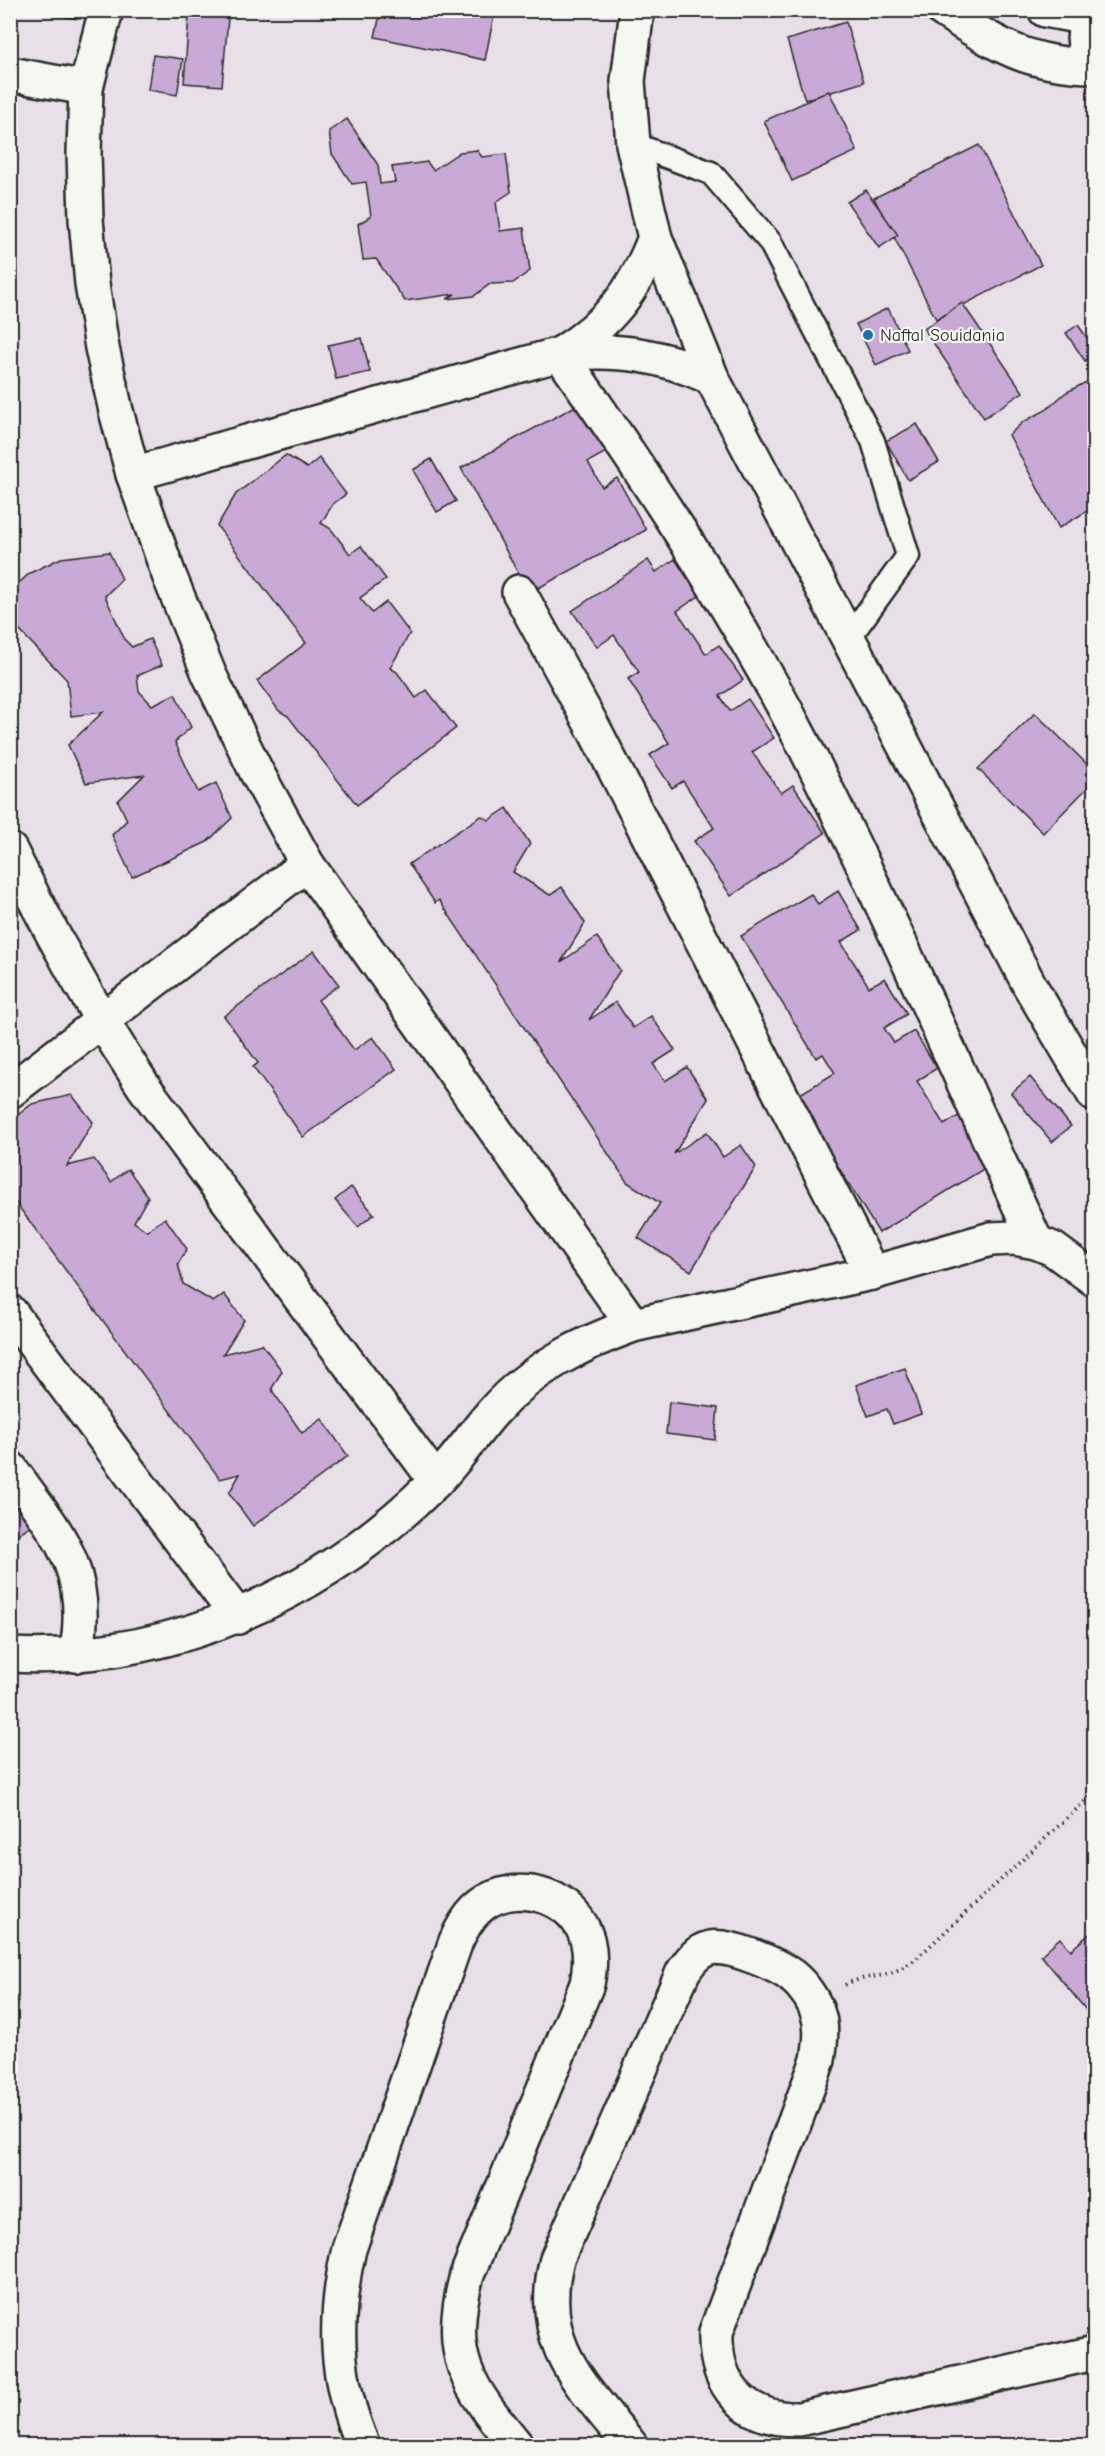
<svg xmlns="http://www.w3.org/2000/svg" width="1105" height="2456" viewBox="0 0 1105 2456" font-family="'Comic Neue',sans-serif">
<rect width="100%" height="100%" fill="#e8dfe9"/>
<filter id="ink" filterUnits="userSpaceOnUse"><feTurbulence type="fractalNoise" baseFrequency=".0167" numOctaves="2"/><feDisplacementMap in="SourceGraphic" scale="12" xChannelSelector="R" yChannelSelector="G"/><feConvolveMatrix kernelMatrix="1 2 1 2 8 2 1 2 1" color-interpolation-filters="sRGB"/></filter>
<g filter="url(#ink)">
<g fill="#c9a9d5" stroke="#2b2b2b" stroke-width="1.5">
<path d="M20,10H81L80,19Z"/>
<path d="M381,10H495L485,60L375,37Z"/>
<path d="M189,15L228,18L222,86L184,83Z"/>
<path d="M846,22L864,82L805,100L787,40Z"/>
<path d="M153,55L183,59L177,95L148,90Z"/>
<path d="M829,91L857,151L792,181L764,121Z"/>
<path d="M347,119L378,165L380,184L395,182L392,167L427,162L433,170L460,152L477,150L482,157L506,154L511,192L496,202L500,231L524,228L530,271L513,283L490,284L474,296L447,299L455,294L405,301L376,259L363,260L358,224L371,216L366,182L352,184L332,154L329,131Z"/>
<path d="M979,145L1041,265L936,319L874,198Z"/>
<path d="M866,190L898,235L879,248L847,202Z"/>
<path d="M962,303L1023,392L984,418L924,329Z"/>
<path d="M888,308L908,350L876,365L856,324Z"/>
<path d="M1078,325L1094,348V355L1085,361L1066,333Z"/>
<path d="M362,338L370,372L336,379L328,345Z"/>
<path d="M1094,378V507L1059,528L1009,435L1023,422L1046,410L1065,393Z"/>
<path d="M581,403L608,451L588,462L602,487L617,478L646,530L529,593L461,468Z"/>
<path d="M917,424L939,462L908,480L886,441Z"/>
<path d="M286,455L307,468L319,458L346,494L333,504L321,523L331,529L350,554L361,546L386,579L360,598L372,613L386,602L410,633L390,668L397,672L416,698L427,690L456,728L357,805L288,716L279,711L257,681L306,643L217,526L236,494Z"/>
<path d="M431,459L456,501L437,512L413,470Z"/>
<path d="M109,552L122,579L105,596L125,640L132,647L150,639L162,665L137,676L139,691L152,705L175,694L191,727L175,742L198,792L216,783L232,818L207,842L132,877L112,835L127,820L118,801L144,775L86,783L68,745L103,712L71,716L67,680L20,631L10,611V591L30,573L61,558Z"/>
<path d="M675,559L699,596L677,611L706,654L719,645L743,680L720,696L730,711L748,699L774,738L752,752L781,793L793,785L825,833L731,896L694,841L714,828L683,781L672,788L650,755L669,743L628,679L639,672L614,635L597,647L572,611L648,560L656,572Z"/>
<path d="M1035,713L1094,771V781L1043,833L978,769Z"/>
<path d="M507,808L530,844L513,872L550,895L562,887L585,923L561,962L597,937L620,970L589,1020L616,1002L633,1028L651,1016L675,1050L653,1064L665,1081L687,1067L708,1099L674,1154L707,1132L723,1157L741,1145L756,1167L691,1271L638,1238L660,1203L627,1182L439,900L435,903L409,864L481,816L489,820Z"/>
<path d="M838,891L861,930L841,942L869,987L885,978L907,1014L884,1028L894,1043L914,1031L937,1068L917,1081L944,1125L960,1115L990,1165L879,1233L795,1097L835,1073L823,1054L816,1058L741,936L811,894L818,904Z"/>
<path d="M314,951L339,985L318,1000L354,1050L373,1037L396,1069L303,1137L253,1067L258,1063L224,1016Z"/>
<path d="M1030,1077L1071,1126L1052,1142L1011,1093Z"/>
<path d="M72,1095L93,1122L67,1166L94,1159L111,1182L128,1169L148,1197L134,1222L147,1231L165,1218L187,1249L178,1264L183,1284L213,1302L224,1294L244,1320L223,1354L262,1344L282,1371L272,1388L273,1392L302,1433L322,1419L348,1456L253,1526L229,1493L240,1474L220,1479L10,1195V1121L32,1104Z"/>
<path d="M351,1187L374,1214L358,1227L335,1200Z"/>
<path d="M905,1368L921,1414L893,1424L887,1409L868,1416L856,1385Z"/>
<path d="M669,1402L718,1408L715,1440L666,1434Z"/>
<path d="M10,1490L35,1522L10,1540Z"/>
<path d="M1094,1930V2003L1086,2010L1041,1955L1060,1938L1071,1950Z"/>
</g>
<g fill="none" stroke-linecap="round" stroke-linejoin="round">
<g stroke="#2b2b2b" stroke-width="27">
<path id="service" d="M633,144L711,173L770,242L873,441L908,556L848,639"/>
</g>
<g stroke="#2b2b2b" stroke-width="38">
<g id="minor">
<path d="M106,10L86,88L84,153L86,219L92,284L102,348L116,411L133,474L169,575L209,674L256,771L307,864L633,1325"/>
<path d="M943,10C997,45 1027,65 1094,66"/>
<path d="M1045,10L1088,18"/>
<path d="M1094,10C1080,30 1082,48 1094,66"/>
<path d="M10,74L86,88"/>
<path d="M562,353C610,322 634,292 655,238"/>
<path d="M560,354C648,479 732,606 802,741C886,905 959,1075 1036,1242"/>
<path d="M133,474L560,354C617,348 660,354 712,378"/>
<path d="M519,592L595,731L872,1273"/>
<path d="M10,850C50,933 94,1011 144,1087L436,1481"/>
<path d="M10,1091L307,864"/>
<path d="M10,1312L238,1617"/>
<path d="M10,1468C57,1533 93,1569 76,1655"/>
<path d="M10,1655C172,1663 321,1595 434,1483C456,1461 472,1436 492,1413C529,1370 580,1344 633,1325L872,1273L991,1239L1014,1238L1036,1242L1053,1249L1094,1279"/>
<path d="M363,2446C334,2379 333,2319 349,2249L456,1941C461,1930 467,1919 476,1910C506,1880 560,1890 581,1925C592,1943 591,1964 587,1984L467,2275C445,2356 467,2386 517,2446"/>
<path d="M631,2446C582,2384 535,2345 557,2259L683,1972C690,1961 697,1951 710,1948C729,1944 776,1964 792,1976C803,1985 814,2000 818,2014C823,2029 820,2045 818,2060L716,2332C714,2386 745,2420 799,2419L1094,2353"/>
</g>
</g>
<g stroke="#2b2b2b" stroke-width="38">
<path id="secondary" d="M637,10L628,81L633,144L655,238L712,378L1030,986L1094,1094"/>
</g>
<path stroke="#2b2b2b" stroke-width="4" stroke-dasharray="1.5 4.5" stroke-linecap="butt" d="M845,1985C859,1977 872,1978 887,1974C898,1971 907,1965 916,1959L1094,1793"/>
<use href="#service" stroke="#f6f6f2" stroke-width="22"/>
<use href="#minor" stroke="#f6f6f2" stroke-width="33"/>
<use href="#secondary" stroke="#f6f6f2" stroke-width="33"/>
</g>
</g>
<circle fill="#1f6fb2" stroke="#f6f6f2" stroke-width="2" cx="868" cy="335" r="6"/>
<g text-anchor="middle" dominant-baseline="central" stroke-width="4.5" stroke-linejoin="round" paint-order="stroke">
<g font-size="18" fill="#2b2b2b" stroke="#f6f6f2" text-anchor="start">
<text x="880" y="335">Naftal Souidania</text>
</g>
</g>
<rect width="1105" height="2456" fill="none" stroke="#f6f6f2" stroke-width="36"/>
<rect x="18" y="18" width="1069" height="2420" fill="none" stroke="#2b2b2b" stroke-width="2" filter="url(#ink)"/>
</svg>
